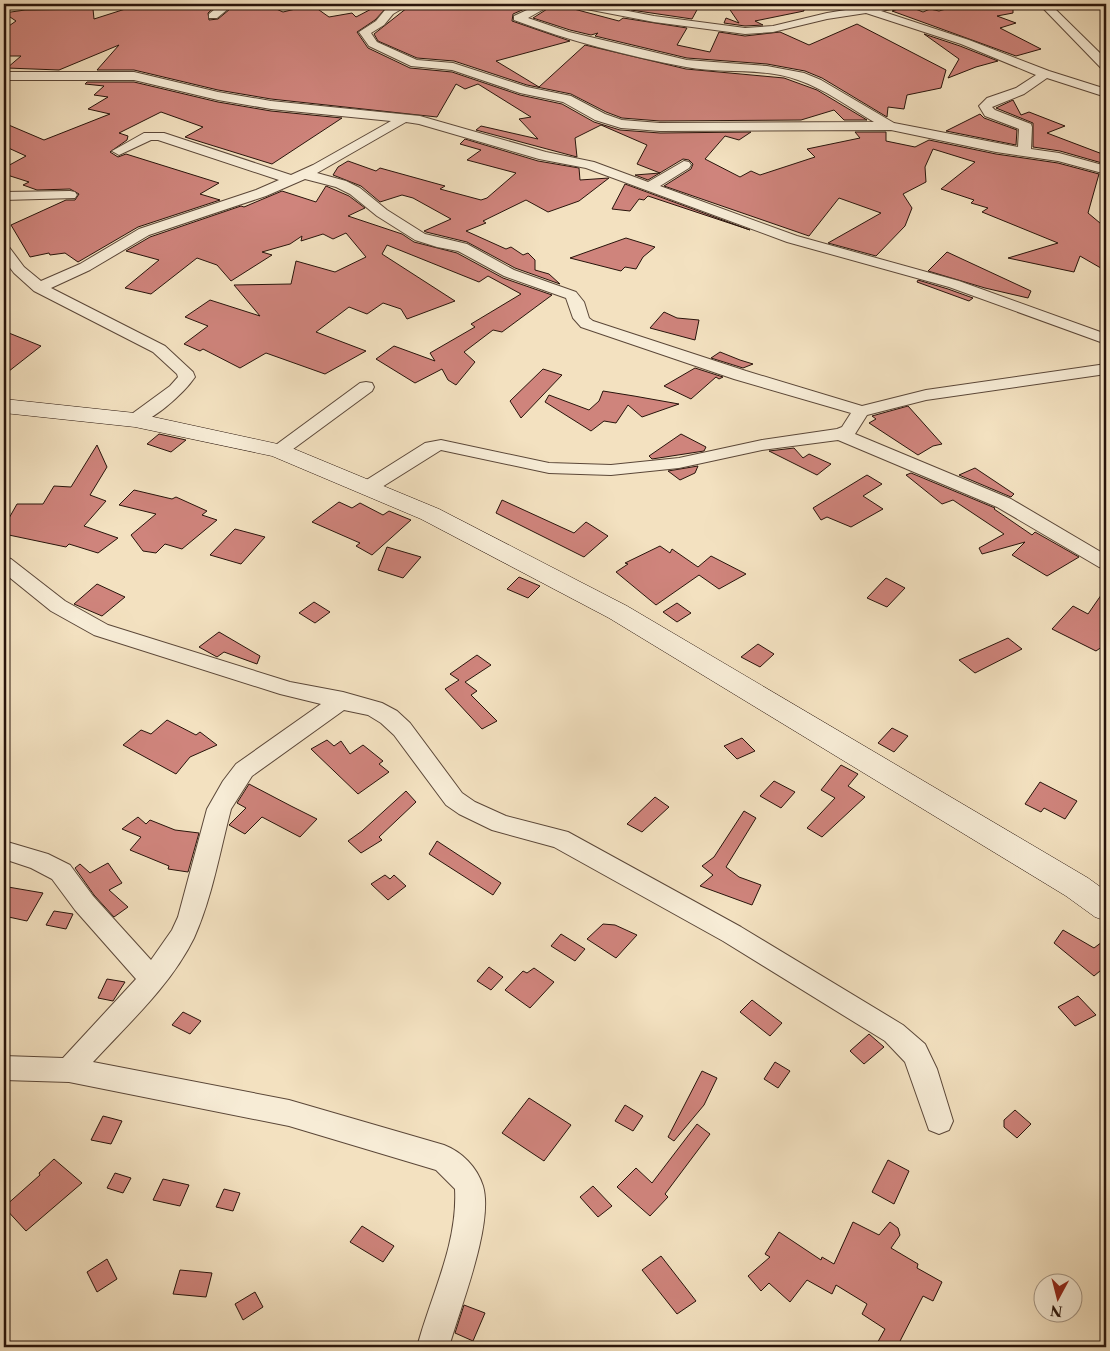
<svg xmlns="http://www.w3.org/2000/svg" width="1110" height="1351" viewBox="0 0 1110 1351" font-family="'Libre Caslon Text',serif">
<rect width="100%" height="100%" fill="#f3e1c0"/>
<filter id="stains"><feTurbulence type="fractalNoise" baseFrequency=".004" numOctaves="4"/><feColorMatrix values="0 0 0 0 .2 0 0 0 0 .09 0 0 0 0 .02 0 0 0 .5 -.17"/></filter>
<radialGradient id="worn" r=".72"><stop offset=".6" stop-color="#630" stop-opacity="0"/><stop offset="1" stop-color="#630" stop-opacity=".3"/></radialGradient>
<g fill="#cf847c" stroke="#28140b">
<path d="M141,4H218L208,13L209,20L218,19L236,4H265L283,12L312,5L329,17L352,13L356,17L379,5L387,7L375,20L357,32L368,48L410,68L452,72L520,95L562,104L594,122L620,130L660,133L751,132L739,140L725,136L705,159L740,177L751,171L760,175L815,157L807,149L860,138L855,132H886V141L915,147L929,140L996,154L1058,163L1099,174L1088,213L1106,228V271L1080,256L1074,272L1008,258L1058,243L982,212L988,208L971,203L974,200L941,189L975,162L933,149L925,167L926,182L903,194L912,208L905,226L876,256L828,243L881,213L839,198L809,236L664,186L691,169L693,164L689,160L683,159L648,180L635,175L660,173L637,164L647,145L601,125L575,138L577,157L476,130L481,126L538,139L519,119L531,117L478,84L465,89L456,84L437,117L271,99L218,90L134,70H97L119,45L59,70L7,68L21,56H6V28L16,21L4,13L25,10L93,9L94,19Z"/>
<path d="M412,4H536L513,14L512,21L570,41L496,61L539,87L585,45L686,69L784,78L817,90L867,120H844L834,110L801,120L660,121L622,118L606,112L571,94L527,85L454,61L417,58L378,41L374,34Z"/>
<path d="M555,4L619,21L623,18L687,28L677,45L710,52L719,32L745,36L780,32L809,45L857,24L946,70L941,88L907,95L904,109L888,107L887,117L822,78L805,71L767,64L687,58L595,36L598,33L591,35L570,30L533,18Z"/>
<path d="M670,4H685L698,8L692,19L631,10L635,5L657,9Z"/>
<path d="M726,4H803L804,11L755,21L763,25L745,26L724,23L726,18L739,23Z"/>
<path d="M963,4H1013V13L997,16L1016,23L1000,28L1041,49L1016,56L892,11L908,6L923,12L930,9L939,11Z"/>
<path d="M924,34L960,46L998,61L976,67L948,78L959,59Z"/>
<path d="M87,82H134L218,102L271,111L342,118L272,164L185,137L203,127L161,112L119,133L128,136L127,140L110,152L118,157L126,154L219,183L200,194L220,200L138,227L78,262L65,253L50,255L49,253L30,257L11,225L66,200H75L79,194L70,189L37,190L23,185L29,182L4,174V168L26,156L4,146V123L44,140L110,114L88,109L108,97L94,95L104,86L85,84Z"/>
<path d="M1013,100L1021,115L1029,112L1065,126L1047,133L1105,155L1102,163L1060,151L1033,147V123L996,108Z"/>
<path d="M980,114L984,118L1017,130L1016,145L946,131Z"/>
<path d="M465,139L538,161L579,168L580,180L609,178L579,201L548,212L526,200L483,221L486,223L466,231L506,249L511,247L523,255L528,253L535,260V270L549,274L560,284L515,268L467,242L426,232L424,231L451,219L413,198L402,195L380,202L361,186L333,175L338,167L348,161L376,171L380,168L445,186L440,189L481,200L487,198L516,173L467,160L481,150L460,144Z"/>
<path d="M625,184L750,230L648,196L644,200L639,199L630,211L612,209Z"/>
<path d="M326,186L349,196L365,208L348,216L402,234L414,242L457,253L503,278L552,295L502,332L493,330L464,352L475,362L456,385L448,380L442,369L415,383L376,359L394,346L435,361L430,353L475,327L471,324L521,294L488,276L479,282L387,245L382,254L455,301L407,319L401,309L383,303L367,314L349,307L316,332L366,351L325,374L266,353L240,368L203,349L200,351L184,344L208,326L185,317L210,300L260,316L234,285L291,284L296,261L335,272L366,257L346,233L333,239L323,234L301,241L302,236L290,244L262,252L272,255L231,281L217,265L197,258L151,294L125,288L159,260L126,251L150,237L241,206L244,207L282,191L316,202Z"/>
<path d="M626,238L655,247L643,257L636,269L625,267L621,271L570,258Z"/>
<path d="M947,252L1031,291L1028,298L985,288L928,271Z"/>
<path d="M918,280L948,289L973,298L969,301L917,282Z"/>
<path d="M664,312L677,318L699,320L695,340L650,328Z"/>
<path d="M4,331L41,346L4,375Z"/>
<path d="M720,352L740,360L753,364L743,368L711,358Z"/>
<path d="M695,368L723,377L719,379L716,377L691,399L664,386Z"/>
<path d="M543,369L562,375L521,418L510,401Z"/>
<path d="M603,391L634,396L679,404L642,417L628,405L616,423L604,421L591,431L545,402L549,395L589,410L599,401Z"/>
<path d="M908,406L942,444L933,446L918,455L869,423L876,419L872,416Z"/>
<path d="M159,434L186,440L171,452L147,444Z"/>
<path d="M681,434L706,447L704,451L652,459L649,456Z"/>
<path d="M97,445L107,467L90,495L106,501L84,526L118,538L98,553L69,544L66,547L4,534V527L17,504H43L54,486L71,487Z"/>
<path d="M794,448L803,458L809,454L831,464L817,475L769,451Z"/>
<path d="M698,466L695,473L680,480L668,471Z"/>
<path d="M975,468L1014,494L1011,497L959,475Z"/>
<path d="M911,473L995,508L994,509L1032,535L1035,532L1079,557L1047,576L1012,555L1025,542L982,554L979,548L1004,534L953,500L942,504L906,475Z"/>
<path d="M867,475L882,484L863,496L883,509L851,527L827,517L821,520L813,508Z"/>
<path d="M134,490L172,499L176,497L207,511L202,515L217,520L182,549L165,544L156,553L143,551L131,535L156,514L119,505Z"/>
<path d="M502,500L574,533L586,522L608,536L584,557L496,513Z"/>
<path d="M339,502L352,508L360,503L383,515L389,511L411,520L372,555L356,546L360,543L312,522Z"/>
<path d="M235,529L265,537L241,564L210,555Z"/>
<path d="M660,546L670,553L672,549L698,567L711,556L746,574L719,589L699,575L656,605L616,572L628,564L625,563Z"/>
<path d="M387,547L421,557L403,578L378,570Z"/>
<path d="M519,577L540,586L528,598L507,589Z"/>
<path d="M886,578L905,588L887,607L867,598Z"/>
<path d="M97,584L125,597L102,616L74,604Z"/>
<path d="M1106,588V644L1096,651L1052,629L1073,606L1088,614Z"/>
<path d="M314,602L330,612L315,623L299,613Z"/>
<path d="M677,603L691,613L677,622L663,612Z"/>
<path d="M219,632L260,656L257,664L224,652L217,657L199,647Z"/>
<path d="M1008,638L1022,649L975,673L959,660Z"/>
<path d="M758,644L774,654L760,667L741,657Z"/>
<path d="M477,655L491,665L465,682L477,691L471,695L497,721L482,729L445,689L459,680L450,674Z"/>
<path d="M167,720L196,735L200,732L217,745L190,757L176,774L123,745L141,730L151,734Z"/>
<path d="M892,728L908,736L894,752L878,743Z"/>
<path d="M742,738L755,751L737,759L724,746Z"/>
<path d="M327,740L334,746L341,741L350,754L363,745L383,761L379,764L389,772L358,794L311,749Z"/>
<path d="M841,765L858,774L848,786L865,797L822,837L807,828L835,798L821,790Z"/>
<path d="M774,781L795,792L781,808L760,796Z"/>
<path d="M1040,782L1077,801L1065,819L1044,808L1041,812L1025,804Z"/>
<path d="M249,784L291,806L317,819L300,837L262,817L245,834L229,825L246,808L237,803Z"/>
<path d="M406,791L416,802L379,837L382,840L361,853L348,841L362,831Z"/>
<path d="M655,797L669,807L642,832L627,824Z"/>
<path d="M744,811L756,818L726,867L739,877L761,885L752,905L700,886L713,875L702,866L714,857Z"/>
<path d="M138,817L146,824L150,820L175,830L199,833L188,872L168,869L169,866L130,850L141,837L122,829Z"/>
<path d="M437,841L501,883L493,895L429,854Z"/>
<path d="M108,863L122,883L109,890L128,907L114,917L94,895L75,868L80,864L90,873Z"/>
<path d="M385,875L390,879L394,875L406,886L388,900L371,884Z"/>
<path d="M8,887L43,893L27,921L4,916V895Z"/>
<path d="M54,911L73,914L66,929L46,925Z"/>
<path d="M603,924L615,925L637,935L616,958L587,939Z"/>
<path d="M1063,930L1094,948L1106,939V966L1094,976L1054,943Z"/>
<path d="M561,934L585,949L575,961L551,946Z"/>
<path d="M489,967L503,977L491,990L477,981Z"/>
<path d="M534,968L554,982L530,1008L505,990L523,971L527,973Z"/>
<path d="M107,979L125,982L113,1001L98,998Z"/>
<path d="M1078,996L1096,1015L1075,1026L1058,1007Z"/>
<path d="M752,1000L782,1023L770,1036L740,1012Z"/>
<path d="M183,1012L201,1021L190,1034L172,1025Z"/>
<path d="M869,1034L884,1047L864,1064L850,1051Z"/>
<path d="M775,1062L790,1071L778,1088L764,1079Z"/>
<path d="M702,1071L717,1078L704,1105L674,1141L668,1137Z"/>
<path d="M529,1098L571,1125L544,1161L502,1133Z"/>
<path d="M625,1105L643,1116L633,1131L615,1121Z"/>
<path d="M1015,1110L1031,1124L1017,1138L1004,1127V1120Z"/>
<path d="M103,1116L122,1121L111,1144L91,1140Z"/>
<path d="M697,1124L710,1134L665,1194L668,1197L650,1216L617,1187L636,1168L652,1183Z"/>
<path d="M54,1159L82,1183L26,1231L4,1207L40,1175L39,1173Z"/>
<path d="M888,1160L909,1171L894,1204L872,1192Z"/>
<path d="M115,1173L131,1178L123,1193L107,1188Z"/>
<path d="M163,1179L189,1185L180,1206L153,1200Z"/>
<path d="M593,1186L612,1206L598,1217L580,1197Z"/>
<path d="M224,1189L240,1193L233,1211L216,1207Z"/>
<path d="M853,1222L879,1235L890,1222L898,1228L900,1235L891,1248L918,1264L917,1268L942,1282L933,1301L923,1296L897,1347H875L885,1329L862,1314L867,1304L836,1285L832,1294L807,1280L790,1302L769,1283L761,1291L748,1276L770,1257L765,1254L779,1232L821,1260L822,1257L834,1264Z"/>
<path d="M362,1226L394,1246L383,1262L350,1242Z"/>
<path d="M661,1256L696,1301L677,1314L642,1270Z"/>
<path d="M107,1259L117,1279L97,1292L87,1272Z"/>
<path d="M180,1270L212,1273L206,1297L173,1294Z"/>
<path d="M255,1292L263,1307L243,1320L235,1304Z"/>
<path d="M464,1305L485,1313L473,1341L455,1333Z"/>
</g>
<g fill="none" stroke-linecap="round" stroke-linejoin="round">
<g stroke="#5b4738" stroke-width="2">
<g id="street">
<path d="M4,4H129L123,7L4,8Z"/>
<path d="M221,4H234L217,18H209V14Z"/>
<path d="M396,4H410L393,14L384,25L371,33L377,42L417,60L453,63L527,87L571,96L605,114L622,120L660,123L874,122C850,108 825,89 798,80C763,67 722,74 686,67C628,56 569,41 514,20V16L540,4H553L528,18L569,32L687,60L767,66L804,73L821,80L894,123L1018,147L1019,129L985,116L979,106L987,98L1016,88L1036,75L961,44L866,13L827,19L773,32L745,34L654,22L576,7L570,4H592L654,16L745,28L773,26L827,13L883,4H907L906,6L881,11L969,40L1049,71L1106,89V97L1047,78L1024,94L992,107L995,110L1031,124L1032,127L1031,149L1059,153L1106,166V174L1058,161L996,152L891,130L660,131L621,128L595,120L563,102L520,93L452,70L411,66L369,46L359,32L376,21L385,10Z"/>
<path d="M1039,4H1050L1106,59V70L1102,69Z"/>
<path d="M4,72H134L218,92L271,101L420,116L546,152L594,162L648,182L684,161L689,162L691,165L689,168L660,186L797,236L959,281L1106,334V344L949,287L787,242L586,168L539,159L419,124L406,122L317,173L346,181L360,188L387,210L425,234L467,244L514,270L576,292L584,302L589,318L593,321L746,371L862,406L926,390L1106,364V374L926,400L867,415L855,434L1011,499L1106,555V569L1099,567L997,507L838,440L762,450L679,468L611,475L549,473L441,450L374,492H360L358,488L360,484L425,443L441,440L549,463L611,465L679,458L762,440L837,429L842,427L851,413L734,379L581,327L573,318L566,298L504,276L458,251L437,247L415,240L377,216L350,194L336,187L305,179L266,196L149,235L90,270L51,288L165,346L193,372L195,377C185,392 147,428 129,424L126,420L129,416L170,386L178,377L177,374L153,352L34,291L14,273L4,260V246L9,247L24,267L41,281L80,264L139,229L256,190L279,180L158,140H151L119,155L112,151L144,133H164L291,175L313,165L391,121L271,109L218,100L134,80H4Z"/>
<path d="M70,191L75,192L77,195L75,198L4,200V192Z"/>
<path d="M366,382L372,383L374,387L372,391L285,455H273L270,451L273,447L360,383Z"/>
<path d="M4,557L11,559L65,601L108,625L290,682L343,692L382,703L397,711L410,723L462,793L475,802L506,816L568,832L741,927L903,1025L925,1044L937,1069L953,1121L949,1130L939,1134L929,1130L905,1062L885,1041L723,941L554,847L492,830L459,814L446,805L394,735L381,723L368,715L344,710L252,776L231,809C220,851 212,898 194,938C171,985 128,1024 93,1062L289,1100L444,1145C462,1152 477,1167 483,1186C494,1224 460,1308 449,1347H417C431,1295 458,1244 455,1189L436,1170L289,1126L69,1082L4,1080V1056L63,1058L136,979L75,910L52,879L31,868L4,859V841L48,854L70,865L93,896L151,960L172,930L178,917L207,809L223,781L236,764L321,704L280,694L94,635L51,611L4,573Z"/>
</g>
</g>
<g stroke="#28140b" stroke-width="1">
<path id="secondary" d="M4,399L135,413L287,446L439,509L627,606L1088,878L1106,891V921L1095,917L1066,896L609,618L421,519L272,456L135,427L4,413Z"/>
</g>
<use href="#street" fill="#f7ecd6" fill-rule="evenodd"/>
<use href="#secondary" fill="#f7ecd6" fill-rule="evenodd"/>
</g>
<rect width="1110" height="1351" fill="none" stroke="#f3e1c0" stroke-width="20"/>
<rect x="5" y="5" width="1100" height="1341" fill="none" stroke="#28140b" stroke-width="2.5"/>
<rect x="10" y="10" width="1090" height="1331" fill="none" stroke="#28140b"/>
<g transform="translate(1058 1298) rotate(187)"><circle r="24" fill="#f7ecd6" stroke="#a49685"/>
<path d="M0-4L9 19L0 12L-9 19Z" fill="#8f2418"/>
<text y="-8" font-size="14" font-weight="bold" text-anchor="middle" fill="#28140b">N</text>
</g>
<rect width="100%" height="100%" filter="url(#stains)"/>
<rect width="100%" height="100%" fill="url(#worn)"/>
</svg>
